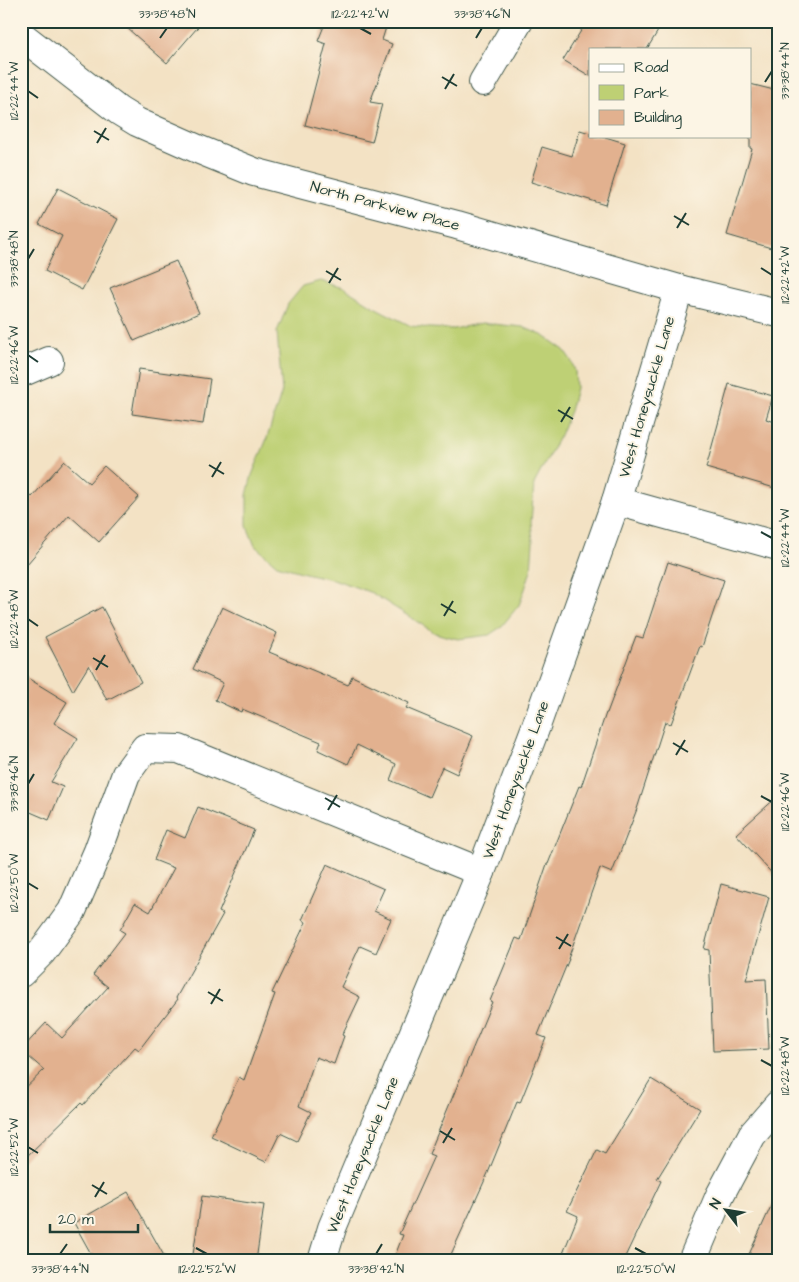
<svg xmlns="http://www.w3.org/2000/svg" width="799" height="1282" viewBox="0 0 799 1282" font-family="'Architects Daughter',sans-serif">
<rect width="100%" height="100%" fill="#fcf5e5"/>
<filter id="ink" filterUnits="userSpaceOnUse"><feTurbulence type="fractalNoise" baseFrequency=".02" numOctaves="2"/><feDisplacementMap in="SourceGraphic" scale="10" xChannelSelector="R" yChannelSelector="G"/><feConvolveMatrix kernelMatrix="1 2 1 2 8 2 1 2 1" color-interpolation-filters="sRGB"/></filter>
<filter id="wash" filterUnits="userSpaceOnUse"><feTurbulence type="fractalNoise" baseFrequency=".0096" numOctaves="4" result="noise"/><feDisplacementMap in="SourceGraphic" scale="20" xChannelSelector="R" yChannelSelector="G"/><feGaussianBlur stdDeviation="1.12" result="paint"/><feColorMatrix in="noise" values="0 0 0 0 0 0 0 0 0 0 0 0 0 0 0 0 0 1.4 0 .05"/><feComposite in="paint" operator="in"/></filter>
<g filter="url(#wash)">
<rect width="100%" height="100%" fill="#f3e2c4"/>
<path fill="#bed074" stroke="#6e8654" d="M321,281L344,288L376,308L411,326L430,328L454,329L482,323L523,327L544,336L564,350L571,360L575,371L576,388L570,411L560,435L534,484L531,522L533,542L531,570L525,589L519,605L501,627L489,635L458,639L435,633L372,593L336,580L305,573L277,565L255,546L247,526V495L252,475L266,441L282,391L277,332L288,304L303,286Z"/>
<g id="blocks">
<g fill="#e2b18f">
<path d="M119,21H203L167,63Z"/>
<path d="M326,21H388L382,40L392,44L370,102L382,104L372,142L305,125L326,44L318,41Z"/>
<path d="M587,21H664L647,49H590V76L563,60Z"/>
<path d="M750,84L778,91V250L727,235L752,149L750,148Z"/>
<path d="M580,130L590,133V136H602L625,143L606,205L531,182L542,147L572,156Z"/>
<path d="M58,188L118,219L82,290L45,271L62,236L39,224Z"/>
<path d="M176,261L199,313L134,341L110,288Z"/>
<path d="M139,369L210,379L203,424L132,414Z"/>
<path d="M729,384L773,396L766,419L778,423V489L706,468Z"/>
<path d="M64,461L89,483L104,466L139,497L99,542L69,515L21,571V487L32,497Z"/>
<path d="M668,562L724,580L702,647L700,646L671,724L665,722L637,809L612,873L600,868L568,959H569L538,1035L546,1038L520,1103L517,1102L488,1173L448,1261H393L403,1235L399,1234L434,1156L429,1154L492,1002L490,1001L516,938L521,940L547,864H548L579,786L581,787L606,713H607L636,636L643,638Z"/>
<path d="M102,607L141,682L107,700L89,665L73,691L45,637Z"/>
<path d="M222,607L277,633L269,652L348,685L352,676L409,703L406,708L473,736L457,774L442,767L429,797L390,780L396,764L357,745L348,764L318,750L321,742L242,709L241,712L215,700L223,683L193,669Z"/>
<path d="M21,674L67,702L54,723L78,738L51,782L63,787L49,820L21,808Z"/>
<path d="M778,796V880L736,834Z"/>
<path d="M198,807L254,830L219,912L223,914L176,998L178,999L139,1050L135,1047L83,1105L81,1103L21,1162V1092L44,1070L21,1050L46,1023L62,1038L108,987L93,975L125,933L120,930L135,903L150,912L174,868L154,860L166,830L185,838Z"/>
<path d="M327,864L384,889L374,911L391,919L376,953L360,946L341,987L360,997L342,1035L344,1036L334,1064L316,1057L299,1106L311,1112L297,1141L280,1133L266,1162L211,1136L239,1077L244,1080L275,994L272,993L306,922L302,920Z"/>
<path d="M721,884L769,897L746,980L766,979L769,1049L713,1051L709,950L704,949Z"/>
<path d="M651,1079L700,1109L657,1179L661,1181L623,1261H560L578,1216L567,1211L597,1150L605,1154Z"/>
<path d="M778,1191V1261H746Z"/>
<path d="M128,1192L167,1261H95L74,1223Z"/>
<path d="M202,1196L264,1205L256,1261H192Z"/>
</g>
</g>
</g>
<g filter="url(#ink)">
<use href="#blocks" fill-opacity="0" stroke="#3f564a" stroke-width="1"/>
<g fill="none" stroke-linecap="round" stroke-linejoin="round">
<g stroke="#3f564a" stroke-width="30">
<g id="street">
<path d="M483,82L519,21"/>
<path d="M21,373L49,361"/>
<path d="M616,501L778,546"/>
<path d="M21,973L42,952L72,911L98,851L126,774L145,748L179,749L481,872"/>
<path d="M692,1261L720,1195L752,1135L778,1105"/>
</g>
</g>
<g stroke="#3f564a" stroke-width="30">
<g id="secondary">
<path d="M21,35L119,111L137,122L200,150L254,172L457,225L679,289L778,313"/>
<path d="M322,1261L332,1228L481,872L535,729L616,501L679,289"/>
</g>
</g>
<use href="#street" stroke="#fff" stroke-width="28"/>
<use href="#secondary" stroke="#fff" stroke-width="28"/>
</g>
</g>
<path fill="none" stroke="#1f3d34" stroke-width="2" d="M360,28L371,34M160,38L167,28M476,38L482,28M442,77L457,86M765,82L772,71M445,89L454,74M28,91L38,98M94,131L109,140M97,143L106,128M674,216L689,225M677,228L686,213M28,259L34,249M761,268L772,275M326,271L341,280M329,283L338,268M28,355L38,362M558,410L573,419M561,422L570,407M209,465L224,474M212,477L221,462M761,532L772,538M441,604L456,613M444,616L453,601M28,619L38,626M93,658L108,667M96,670L105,655M673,743L688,752M676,755L685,740M28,784L34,774M761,796L772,802M325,798L340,807M328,810L337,795M28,883L38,889M556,937L571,946M559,949L568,934M208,992L223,1001M211,1004L220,989M761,1060L772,1066M440,1131L455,1140M443,1143L452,1128M28,1147L38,1153M92,1185L107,1194M95,1197L104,1182M196,1248L207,1254M635,1248L646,1254M60,1254L67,1244M376,1254L382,1244"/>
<g text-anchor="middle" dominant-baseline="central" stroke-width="4" stroke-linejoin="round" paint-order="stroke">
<g font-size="15" fill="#1f3d34" stroke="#fcf5e5">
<text transform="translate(385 206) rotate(15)">North Parkview Place</text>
<text transform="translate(647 397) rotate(-74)">West Honeysuckle Lane</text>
<text transform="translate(516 780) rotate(-70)">West Honeysuckle Lane</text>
<text transform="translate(363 1155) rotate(-68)">West Honeysuckle Lane</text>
</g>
</g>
<rect width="799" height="1282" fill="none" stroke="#fcf5e5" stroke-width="55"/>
<rect x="589" y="48" width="162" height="90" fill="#fcf5e5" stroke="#a4ab9e"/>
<rect x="599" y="64" width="25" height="8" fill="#ffffff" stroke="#a4ab9e"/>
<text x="634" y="72" font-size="15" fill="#1f3d34">Road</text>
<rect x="599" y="85" width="25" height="15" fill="#bed074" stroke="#a4ab9e"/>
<text x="634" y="98" font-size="15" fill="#1f3d34">Park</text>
<rect x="599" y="110" width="25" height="15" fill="#e2b18f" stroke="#a4ab9e"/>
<text x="634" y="122" font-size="15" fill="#1f3d34">Building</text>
<g transform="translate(726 1210) rotate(301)" stroke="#fcf5e5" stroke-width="4" paint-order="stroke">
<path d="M0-4L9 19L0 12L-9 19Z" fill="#1f3d34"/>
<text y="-8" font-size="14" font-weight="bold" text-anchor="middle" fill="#1f3d34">N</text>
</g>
<path d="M50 1224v8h88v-8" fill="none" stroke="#1f3d34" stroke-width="2.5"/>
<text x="58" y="1224" font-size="15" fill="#1f3d34" stroke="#fcf5e5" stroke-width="4" paint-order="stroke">20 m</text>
<rect x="28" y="28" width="744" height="1226" fill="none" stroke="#1f3d34" stroke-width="2"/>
<g font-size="12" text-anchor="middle" fill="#1f3d34">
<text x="167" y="18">33°38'48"N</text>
<text x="360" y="18">112°22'42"W</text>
<text x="482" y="18">33°38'46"N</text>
<text transform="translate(785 71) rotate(-90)" y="4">33°38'44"N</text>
<text transform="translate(14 91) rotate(-90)" y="4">112°22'44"W</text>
<text transform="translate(14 259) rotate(-90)" y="4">33°38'48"N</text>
<text transform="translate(785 275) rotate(-90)" y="4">112°22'42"W</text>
<text transform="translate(14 355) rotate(-90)" y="4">112°22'46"W</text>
<text transform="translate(785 538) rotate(-90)" y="4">112°22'44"W</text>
<text transform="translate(14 619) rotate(-90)" y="4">112°22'48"W</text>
<text transform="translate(14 784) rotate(-90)" y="4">33°38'46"N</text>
<text transform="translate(785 802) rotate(-90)" y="4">112°22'46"W</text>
<text transform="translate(14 883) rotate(-90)" y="4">112°22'50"W</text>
<text transform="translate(785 1066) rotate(-90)" y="4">112°22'48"W</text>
<text transform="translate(14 1147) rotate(-90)" y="4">112°22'52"W</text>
<text x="60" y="1273">33°38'44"N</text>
<text x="207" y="1273">112°22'52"W</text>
<text x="376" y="1273">33°38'42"N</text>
<text x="646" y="1273">112°22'50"W</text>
</g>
</svg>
